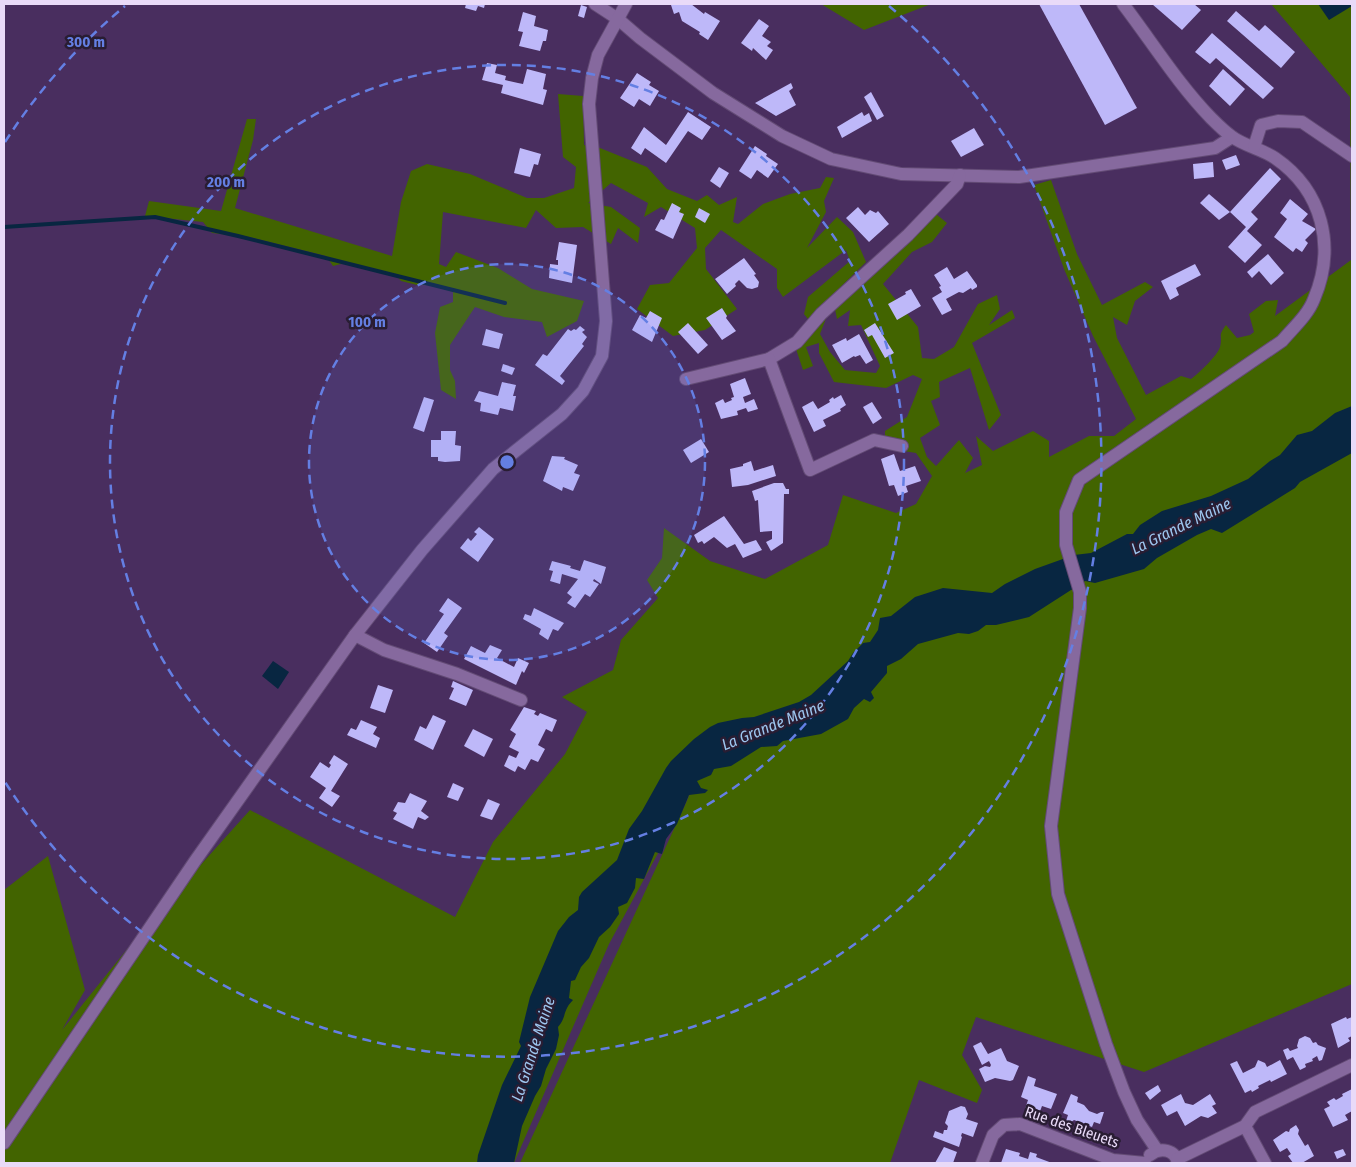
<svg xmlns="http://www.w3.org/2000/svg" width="1356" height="1167" viewBox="0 0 1356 1167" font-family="'Fira Sans Condensed',sans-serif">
<rect width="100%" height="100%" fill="#492e5f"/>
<g fill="#426400">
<path d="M821,4H931L864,30Z"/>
<path d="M1271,4H1352V984L1144,1072L976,1017L962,1055L982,1090L977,1103L919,1080L890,1163H520L691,792L609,944L514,1163H4V890L48,856L85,990L62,1030L144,928L250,810L455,917L493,842L565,754L587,712L562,697L613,670L621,640L658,598L647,580L662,558L664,528L710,561L765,579L828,545L843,495L896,513L916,504L932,476L916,453L885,448V431L907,417L922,379L913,375L886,388L834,382L819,353V343L806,347L813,366L803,370L796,349L827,316L820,334L830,352L845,370L876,373L880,366L861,325L848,326L850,310L837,319L835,309L936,214L947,223L932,242L912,252L883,284L918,327L922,358L934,359L954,347L978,304L997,295L1000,309L989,325L1012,310L1015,318L972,343L1001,415L989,430L970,368L939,382L940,397L931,401L940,425L920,438L927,457L936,466L959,440L973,458L965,473L982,465L976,436L993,451L1033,431L1049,441V457L1089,436H1114L1136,419L1093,336L1064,269L1034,185L1051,180L1077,254L1102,305L1145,282L1153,287L1135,301L1127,325L1113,317L1117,338L1146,395L1181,376L1191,379C1198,374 1218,355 1220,347C1223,335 1217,337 1226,325L1237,338L1250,335L1254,332L1249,314L1266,301L1278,300L1275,316L1351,260L1350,97Z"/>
<path d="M558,94L583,96L584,145L600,148L647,167L667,189L697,201L707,195L719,205L737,197L733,222L738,224L763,204L790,194L820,188L826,177L834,178L824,201L826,212L807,248L837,217L853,232L866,262L808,319L804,314L808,297L850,261L846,250L783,297L777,288V269L721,230L705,248L706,269L737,309L705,330L673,336L637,309L650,285L669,283L697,248L695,228L661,207L644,217L648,203L611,183L588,203L611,207L640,228L638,243L618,228L611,244L583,227L556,228L536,210L526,228L443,212L439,264L446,267L456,252L498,268L532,289L584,301L577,321L547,337L542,322L504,317L475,307L450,345V370L455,381L456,399L441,390L435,333L440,307L453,302V292L429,284L417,285L401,281L396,275L345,263L333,266L326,256L249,237L212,233L203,222L145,216L149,201L221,211L247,119H256L253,140L235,208L392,256L401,202L411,171L427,164L470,174L527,198H544L574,188L576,167L563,157Z"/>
</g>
<g fill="#082641">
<path d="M1318,4H1352V6L1329,20Z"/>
<path d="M1352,406V453L1300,482L1295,488L1222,533L1211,529L1197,535L1157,558L1144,569L1095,583L1085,581L1029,617L996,625H986L978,631L969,634L958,633L918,644L901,659L887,666V673L871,692L874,698L870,702L864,699L854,708L848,719L821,734L783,741L777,746L761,747L731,766L714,769L711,775L697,781L701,788L708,790L705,793L689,795L677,824L666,839L662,854L655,852L644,879L636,878L635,888L627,903L618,907L619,914L610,927L599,937L589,958L581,967L575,980L571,981L569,998L573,1000C562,1011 567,1017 558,1027L559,1035L556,1049L546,1069L541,1086L535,1096L522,1126L514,1163H477L478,1155L502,1085L521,1046L519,1042L530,997L558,931L569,917L578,910L579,897L582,892L617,860L629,829L642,811L666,768L671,761L694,739L710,727L718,723L742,718L754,717L799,702L811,695L848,661L853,653L863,643L870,642L878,630L880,618L891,616L915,597L943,588L992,593L1005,584L1035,569L1074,555L1091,553L1127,534H1133L1140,525L1162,511L1211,496L1248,479L1270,461L1280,455L1297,435L1312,431L1335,413Z"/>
<path d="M273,661L289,672L278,689L262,676Z"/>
</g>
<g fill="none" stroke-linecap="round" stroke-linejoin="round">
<path stroke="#082641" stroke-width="4" d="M4,227L155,217L238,236L505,303"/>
</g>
<g fill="#beb8f9">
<path d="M466,4H485L484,8L478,6L476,11L465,8Z"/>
<path d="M675,4H691L704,14L705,12L720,21L708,40L699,34L700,32L682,21L679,12L674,14L671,5Z"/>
<path d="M1039,4H1079L1137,108L1105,125Z"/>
<path d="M1152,4H1194L1201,10L1182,30Z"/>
<path d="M581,5L587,7L584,18L578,16Z"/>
<path d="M1236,11L1259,31L1265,25L1295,52L1281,68L1227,21Z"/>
<path d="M523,12L536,16L534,26L548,30L546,41H543L540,51L519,46L523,32L518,31Z"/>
<path d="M759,19L769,26L762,36L771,42L767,46L773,50L766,60L753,48L752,51L741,43Z"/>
<path d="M1212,33L1274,88L1263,99L1216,58L1210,64L1195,52Z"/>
<path d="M487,63L497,65L495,73L506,76L505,80L518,83L523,84L527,69L546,74L543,89L547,90L543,105L501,93L503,85L482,80Z"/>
<path d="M1223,69L1245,89L1230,106L1209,86Z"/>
<path d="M637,73L651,82L649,85L659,91L650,106L639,99L634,107L620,98Z"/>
<path d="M791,83L793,88L789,91L796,105L776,116L755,103Z"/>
<path d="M871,92L884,116L877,120L864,97Z"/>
<path d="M688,112L711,127L702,140L688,131L666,163L645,148L641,155L631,148L644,127L666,145Z"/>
<path d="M862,112L864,116L869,113L872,121L842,138L837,127Z"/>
<path d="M974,128L984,145L961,157L951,141Z"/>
<path d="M755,146L767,154L766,156L778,164L768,178L757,170L751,179L739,171Z"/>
<path d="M520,148L541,154L538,165L534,164L530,177L514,173Z"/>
<path d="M1236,155L1240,165L1226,170L1222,160Z"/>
<path d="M1213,162L1214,177L1194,179L1193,164Z"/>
<path d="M719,167L729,173L720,188L710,181Z"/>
<path d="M1270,168L1281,179L1251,212L1258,219L1247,231L1262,245L1245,263L1228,247L1246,227L1230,212Z"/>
<path d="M1209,194L1230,212L1219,220L1200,203Z"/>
<path d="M1290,199L1308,214L1302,221L1316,229L1305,240L1308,243L1302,252L1296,248L1293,252L1274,237L1287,219L1280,213Z"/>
<path d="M672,203L681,208L679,212L684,214L673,239L655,230L661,219L664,220Z"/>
<path d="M858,207L865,215L870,210L876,213L878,211L889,224L869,242L846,218Z"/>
<path d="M699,208L710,214L705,223L695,217Z"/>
<path d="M559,242L577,245L572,283L549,278L550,264L558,265V260H556Z"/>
<path d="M1268,254L1284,273L1271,285L1259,271L1252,278L1247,272Z"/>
<path d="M744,258L756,274L754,275L759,282L758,287L752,289L747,288L739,280L735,284L736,286L727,294L715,279Z"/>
<path d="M1195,264L1201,275L1176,288L1179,295L1170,300L1161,281Z"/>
<path d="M947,267L954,279L967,271L977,285V287L972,290L971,288L963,293L959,292L946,299L952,310L942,315L932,298L942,292L939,287L941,286L934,275Z"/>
<path d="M911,289L921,306L897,320L888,304L906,294L905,292Z"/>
<path d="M722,308L727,316L726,318L736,331L722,340L706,318Z"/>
<path d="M650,311L662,318L652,342L632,330L640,315L646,318Z"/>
<path d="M688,323L708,345L698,354L678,332Z"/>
<path d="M875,323L894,353L885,358L872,335L868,337L864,330Z"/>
<path d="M580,326L585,330L582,332L587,337L582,344L584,346L560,376L565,381L562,385L535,365L543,354L547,356L568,329L571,331L574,329L576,330Z"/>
<path d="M486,329L503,334L499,349L482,345Z"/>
<path d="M859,334L873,360L866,364L860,355L855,357L854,356L842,363L832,345L846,338L847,341Z"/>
<path d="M503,364L515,368L512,375L501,371Z"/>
<path d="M745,378L751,394L743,397L745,403L754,399L758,409L748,412L746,408L737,411L738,415L721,419L715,403L723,399L725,403L732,400L731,398L734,397L730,384Z"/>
<path d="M502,382L516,385L513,396H516L513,411L500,408L498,415L480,411L481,403L474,401L479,391L498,396Z"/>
<path d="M841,395L846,405L840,409L841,411L823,420L826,426L814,432L802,407L813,401L818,409L830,402L829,400L833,397L834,399Z"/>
<path d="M424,397L434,400L424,432L413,428Z"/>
<path d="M872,402L882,418L873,424L863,407Z"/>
<path d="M441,431H456L455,445L461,446L460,461L445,462L438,461V457H431V440H441Z"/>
<path d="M701,439L709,452L691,463L683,450Z"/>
<path d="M894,454L900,471L915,466L921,481L906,486L908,492L898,496L894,485L889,486L881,459Z"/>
<path d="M552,456L565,457L564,459L578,465L574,473L580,475L573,491L563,487L562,491L543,481Z"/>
<path d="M751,461L754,471L773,465L776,476L748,485L732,487L730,469L743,466V464Z"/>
<path d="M774,483H783L786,489H789V494H784L783,543L771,551L766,542L772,539V531L760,532L758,500L755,501L752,491Z"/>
<path d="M724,516L744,544L756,540L762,550L743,558L735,544L727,548L714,537L704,544L702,541L698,543L694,535Z"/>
<path d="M479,527L494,539L478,562L460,548L468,538L471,541L477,534L474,532Z"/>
<path d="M584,560L606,567L601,584L594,579L593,581L599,584L590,597L585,594L575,608L567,603L572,597L567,593L578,579L562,574L560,584L550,581L553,571L549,570L552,561L571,566L570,568L580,571Z"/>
<path d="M448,598L462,608L444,633L448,636L437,652L424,643L444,614L439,611Z"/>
<path d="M534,608L564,623L558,631L553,629L548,640L539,634L541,629L523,619L525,614L531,616Z"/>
<path d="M490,645L502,650L497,658L514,667L518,658L529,663L524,673L522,671L516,685L464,659L471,646L485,653Z"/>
<path d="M453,681L473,690L466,706L449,699L454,688L451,687Z"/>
<path d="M378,685L393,690L385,713L370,708Z"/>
<path d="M524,707L536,711L534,714L538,716L540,713L557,720L552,732L546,729L538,745L545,749L538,762L531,759L525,770L518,766L515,772L504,766L509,755L516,758L519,752L509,747L516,734L510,730Z"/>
<path d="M433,715L446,721L433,750L414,740L420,726L426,729Z"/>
<path d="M361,720L377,727L373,734L380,738L376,748L347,735L351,728L356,730Z"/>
<path d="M473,729L493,739L484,757L464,746Z"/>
<path d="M334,755L348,764L331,791L340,796L332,807L319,798L326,788L310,777L320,762L329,768L331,765L329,763Z"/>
<path d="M453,783L464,788L458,801L447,797Z"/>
<path d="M410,793L427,801L421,811L429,817L425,820L418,817L413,829L393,819L397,813L393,811L398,802L405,803Z"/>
<path d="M488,799L500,804L492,820L480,816Z"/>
<path d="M1346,1017L1347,1019L1352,1017V1036L1348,1038L1350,1041L1338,1048L1331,1024Z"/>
<path d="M1305,1036L1310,1038L1313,1043L1316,1042L1318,1045L1326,1048L1322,1060L1319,1061L1317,1056L1312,1059L1313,1061L1305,1064L1306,1067L1300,1070L1293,1057L1287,1060L1283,1050L1288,1048L1290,1051L1298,1048L1297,1046L1299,1039Z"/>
<path d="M981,1042L988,1054L1001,1048L1007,1061L1019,1066L1013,1080L1010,1081L995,1078L985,1082L979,1069L985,1066L990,1067L991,1065L989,1061L982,1065L973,1046Z"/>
<path d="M1258,1060L1265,1063L1267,1067L1280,1060L1287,1074L1271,1082L1270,1080L1258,1086L1259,1088L1252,1092L1251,1090L1245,1093L1230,1064L1237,1061L1243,1073L1255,1067Z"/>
<path d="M1028,1076L1036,1079L1034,1086L1057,1094L1051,1109L1042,1106L1039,1114L1025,1109L1028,1100L1021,1097Z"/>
<path d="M1158,1085L1161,1091L1150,1100L1145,1093Z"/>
<path d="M1352,1089V1111L1345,1115L1348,1120L1333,1127L1324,1109L1330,1106L1327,1102L1334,1098L1336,1100L1343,1096L1342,1094Z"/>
<path d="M1071,1094L1078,1097L1077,1102L1084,1105L1089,1111L1097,1114L1101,1112H1104L1100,1124L1094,1122L1092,1127L1074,1120L1070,1123L1066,1121L1068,1115L1063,1113Z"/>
<path d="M1181,1094L1185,1103L1193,1105L1210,1094L1216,1104L1212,1106L1217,1113L1208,1118L1201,1116L1185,1126L1177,1111L1167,1116L1161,1105Z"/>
<path d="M961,1106L965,1107L968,1114L966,1119L978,1123L973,1137L962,1133L961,1136L962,1137L959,1147L933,1137L935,1131L943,1134L944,1130H947L948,1126L945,1123L949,1111Z"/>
<path d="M1296,1125L1299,1130L1298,1134L1305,1146L1308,1144L1314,1156L1302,1163H1293L1288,1156L1291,1154L1287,1148L1280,1152L1273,1140L1286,1131L1289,1132L1290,1129Z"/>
<path d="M944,1147L957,1152L953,1163H935Z"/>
<path d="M1006,1149L1020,1153L1019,1156L1028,1159L1030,1152L1037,1154L1036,1157L1052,1163H1001Z"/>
<path d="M1343,1149L1346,1155L1337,1159L1334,1152Z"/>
</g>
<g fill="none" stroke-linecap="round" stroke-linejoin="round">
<g stroke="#634b75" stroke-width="14">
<g id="minor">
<path d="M595,4L618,19L640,38L713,93L782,136L831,159L901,174L1019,177L1215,148L1232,137"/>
<path d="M1123,4C1152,42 1178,84 1211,118C1217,124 1224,131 1231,136C1244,146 1262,149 1275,158C1323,191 1336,247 1314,299C1308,315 1293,328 1282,341L1079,480L1066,512V545L1080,592V608L1051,826L1058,894L1106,1044L1124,1092L1137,1120L1157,1150"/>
<path d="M1254,147L1261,125L1278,121L1302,122L1352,156"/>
<path d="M769,359L797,342L821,314L908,235L957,184L960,175"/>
<path d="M686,379L769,359L810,470L874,440L902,446"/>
<path d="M355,635L384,650L457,674L521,700"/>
<path d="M1245,1126L1265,1163"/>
<path d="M4,1143L195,861L355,635L422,550L493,469L562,414L583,391L602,356L606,321L589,104L592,78L598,55L626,4"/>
<path d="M1150,1155C1160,1147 1175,1149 1178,1163"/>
<path d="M1177,1159L1245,1126L1255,1112L1352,1065"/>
<path d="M982,1163L993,1135L1004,1125L1020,1124L1113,1160L1145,1163"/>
</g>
</g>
<use href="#minor" stroke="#86699e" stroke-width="12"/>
</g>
<circle cx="507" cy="462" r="198" fill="#647fe3" fill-opacity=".12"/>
<g fill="none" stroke="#647fe3" stroke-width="2.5" stroke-dasharray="9 6">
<circle cx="507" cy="462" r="198"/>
<circle cx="507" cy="462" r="397"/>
<path d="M5 142A595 595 0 0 1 125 6M889 6A595 595 0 1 1 5 782"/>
</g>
<g text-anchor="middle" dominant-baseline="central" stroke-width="5" stroke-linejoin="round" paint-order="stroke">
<g font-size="15" fill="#e9daf8" stroke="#291d33">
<text transform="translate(1072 1127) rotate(19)">Rue des Bleuets</text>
</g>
<g font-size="16" font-style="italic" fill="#9dc6ef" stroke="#291d33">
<text transform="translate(1181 526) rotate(-26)">La Grande Maine</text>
<text transform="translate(773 725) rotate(-22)">La Grande Maine</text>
<text transform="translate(533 1049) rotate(-72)">La Grande Maine</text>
</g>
</g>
<circle cx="507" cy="462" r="8" fill="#647fe3" stroke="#291d33" stroke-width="2.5"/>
<g font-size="15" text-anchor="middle" font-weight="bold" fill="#647fe3" stroke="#291d33" stroke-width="5" stroke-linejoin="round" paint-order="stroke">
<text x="86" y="47">300 m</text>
<text x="226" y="187">200 m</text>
<text x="367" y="327">100 m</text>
</g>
<rect width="1356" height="1167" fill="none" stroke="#e9daf8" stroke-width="10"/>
</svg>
